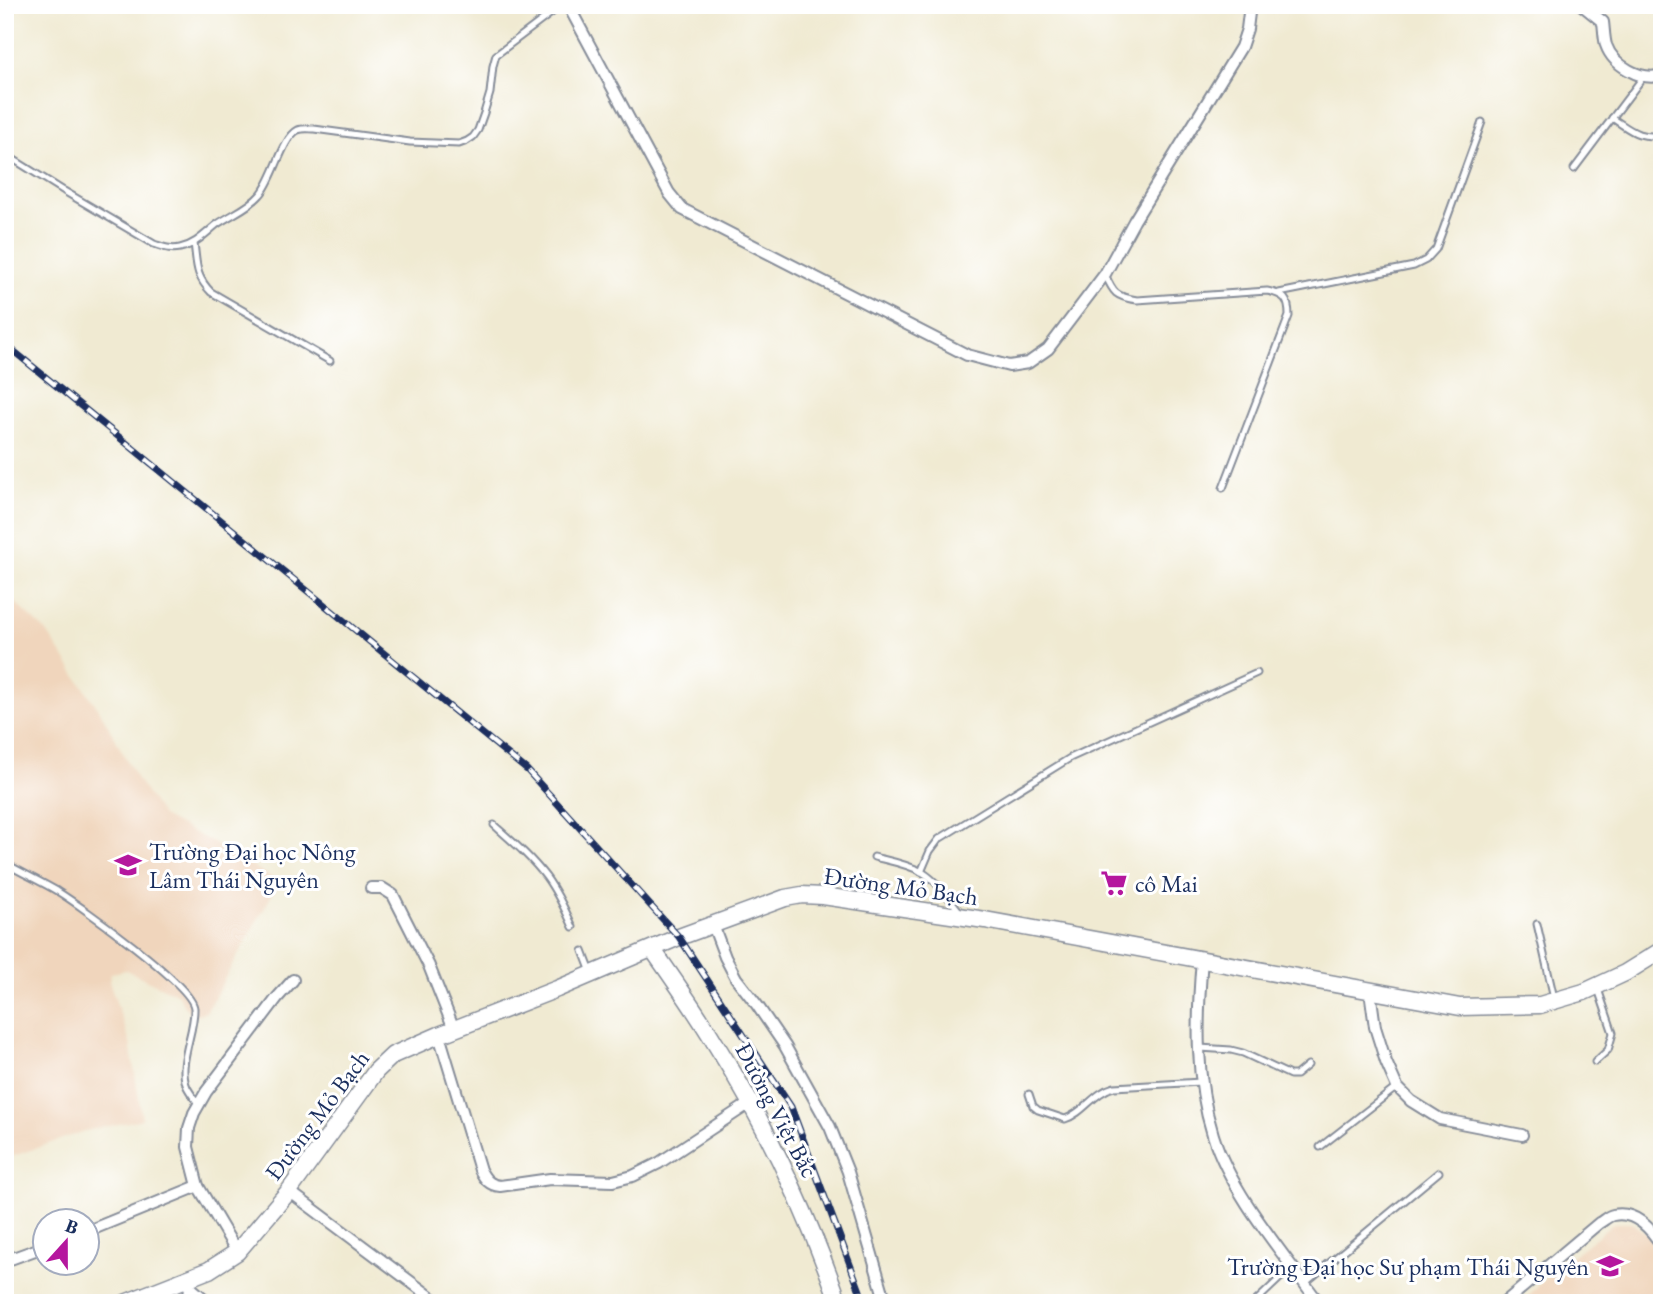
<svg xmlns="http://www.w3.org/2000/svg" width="1667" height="1308" viewBox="0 0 1667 1308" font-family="'EB Garamond',serif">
<rect width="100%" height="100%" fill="#fff"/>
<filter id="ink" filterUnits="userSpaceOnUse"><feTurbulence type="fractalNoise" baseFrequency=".0143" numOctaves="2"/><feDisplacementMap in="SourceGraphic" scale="14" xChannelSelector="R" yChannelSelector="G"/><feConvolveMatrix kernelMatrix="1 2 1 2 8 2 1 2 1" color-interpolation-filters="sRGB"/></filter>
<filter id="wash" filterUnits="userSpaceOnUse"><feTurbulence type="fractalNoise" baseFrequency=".00686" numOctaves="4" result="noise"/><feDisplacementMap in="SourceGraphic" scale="28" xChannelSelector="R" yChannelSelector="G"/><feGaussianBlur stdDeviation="1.57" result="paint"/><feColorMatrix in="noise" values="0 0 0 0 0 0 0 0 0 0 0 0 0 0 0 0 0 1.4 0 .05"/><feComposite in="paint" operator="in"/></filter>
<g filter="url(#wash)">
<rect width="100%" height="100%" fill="#f0ead2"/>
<g fill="#f0d5bc">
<path d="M5,593L47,632L101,713L138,781L162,816L223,848L279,882L206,1012L193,1015L184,1006L179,995L126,970L111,973L109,981L130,1043L142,1119L85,1131L5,1159Z"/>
<path d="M1614,1223H1632L1649,1236L1658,1262H1662V1303H1521L1553,1271Z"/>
</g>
</g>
<g filter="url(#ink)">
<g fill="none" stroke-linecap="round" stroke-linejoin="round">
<g stroke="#868c98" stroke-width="9">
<g id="lane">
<path d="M1656,5L1662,16"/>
<path d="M1612,118C1631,130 1638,139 1662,135"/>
<path d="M5,154L64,191L154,244C164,247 170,250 180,248C195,245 205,234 216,225C230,215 249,208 260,195C274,180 282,138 298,130C303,128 309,129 314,129L410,142L459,144L467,141L473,137L478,130L484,113L490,93L493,66L496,55L562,5"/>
<path d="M1574,169L1644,76"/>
<path d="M194,243C197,264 195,276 211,292L330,361"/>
<path d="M1105,274C1113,293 1116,297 1137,300L1267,291C1284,294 1289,299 1289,316L1223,488"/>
<path d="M1279,293L1414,266L1426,260L1436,249L1482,122"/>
<path d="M494,825C512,841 531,857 546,877C557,892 565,909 573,927"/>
<path d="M874,857C890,861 907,864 922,872C937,881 949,898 960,912"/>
<path d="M5,863C22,873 40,881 57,891C81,906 192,985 194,1008C195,1032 177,1064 187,1087C190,1093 195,1099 199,1105"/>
<path d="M921,872L930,851L939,839L1070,758L1257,673"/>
<path d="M1537,924L1554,998"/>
<path d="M583,951L591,972"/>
<path d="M1200,1048L1231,1050L1243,1053L1290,1075H1296L1308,1065"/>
<path d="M1595,1062L1608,1050L1613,1033L1598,989"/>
<path d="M1029,1094L1033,1106L1038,1110L1065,1119C1084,1113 1094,1092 1114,1087L1201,1082"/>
<path d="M1320,1147L1397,1087"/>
<path d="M1305,1283L1439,1172"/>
<path d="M1254,1303L1292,1267"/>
</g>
</g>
<g stroke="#868c98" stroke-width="14">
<g id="street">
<path d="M568,5L669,193L682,209L967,355L1009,366L1028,363L1048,349L1105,274L1134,221L1241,47L1247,29L1250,5"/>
<path d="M1582,5L1603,22C1604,29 1604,38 1606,45C1613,65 1641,82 1662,75"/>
<path d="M371,888H382L393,895L429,966L454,1029"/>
<path d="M713,925L725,957L736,978L757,1005L785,1046L830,1127L848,1172L886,1303"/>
<path d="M1202,959C1197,1018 1195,1078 1213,1135C1231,1193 1283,1253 1319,1303"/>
<path d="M1370,991L1375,1027L1386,1062L1397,1087L1411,1101L1440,1119L1522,1135"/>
<path d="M439,1035L480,1170C485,1179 489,1185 500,1186L550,1179L613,1181L633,1176L659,1163L750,1103"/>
<path d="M289,1191L439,1303"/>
<path d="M88,1231L198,1186"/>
<path d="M237,1252L198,1186L188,1147L189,1128L194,1113L206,1092L277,998L293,980"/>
<path d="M5,1261L46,1246"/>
<path d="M183,1281L209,1303"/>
<path d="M188,1303L190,1287"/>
<path d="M1504,1303L1599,1223C1603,1221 1608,1216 1613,1215C1635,1210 1652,1230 1662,1246"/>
</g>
</g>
<g stroke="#868c98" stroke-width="19">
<g id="secondary">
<path d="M653,950C674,980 696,1011 715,1043C766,1124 807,1212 839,1303"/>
<path d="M125,1303L209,1270L237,1252L289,1191L376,1071L393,1055L439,1035L557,989L679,937L785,898L802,895L823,896L985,920L1460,1007L1540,1005L1584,992L1625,973L1662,950"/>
</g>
</g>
<use href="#lane" stroke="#fff" stroke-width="5"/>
<use href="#street" stroke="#fff" stroke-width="10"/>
<use href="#secondary" stroke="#fff" stroke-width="16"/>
<g stroke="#1b2f5e" stroke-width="7">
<path id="rail" d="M5,344L527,770L679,937L791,1107L860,1291L863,1303"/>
</g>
<use href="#rail" stroke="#fff" stroke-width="4.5" stroke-dasharray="13" stroke-linecap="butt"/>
</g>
</g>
<defs>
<g id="university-bare" transform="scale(2.1)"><path d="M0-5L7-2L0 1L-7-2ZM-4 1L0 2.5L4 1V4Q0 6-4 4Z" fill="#b5179e" stroke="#fff" stroke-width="2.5" paint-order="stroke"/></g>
<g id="supermarket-bare" transform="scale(2.1)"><path d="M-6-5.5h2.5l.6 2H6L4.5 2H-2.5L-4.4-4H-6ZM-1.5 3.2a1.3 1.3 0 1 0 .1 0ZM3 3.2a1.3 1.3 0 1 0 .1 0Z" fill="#b5179e" stroke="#fff" stroke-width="2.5" paint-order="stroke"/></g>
</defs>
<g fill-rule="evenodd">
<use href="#university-bare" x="128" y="865"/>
<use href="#supermarket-bare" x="1114" y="883"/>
<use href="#university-bare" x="1610" y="1266"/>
</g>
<g text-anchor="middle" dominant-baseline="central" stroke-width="6" stroke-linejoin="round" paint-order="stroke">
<g font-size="24" fill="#1b2f5e" stroke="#fff" text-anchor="start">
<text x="149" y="851">Trường Đại học Nông<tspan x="149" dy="28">Lâm Thái Nguyên</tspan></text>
<text x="1135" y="883">cô Mai</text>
<text x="1589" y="1266" text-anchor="end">Trường Đại học Sư phạm Thái Nguyên</text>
</g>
<g font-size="24" fill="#1b2f5e" stroke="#fff">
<text transform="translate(901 886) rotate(8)">Đường Mỏ Bạch</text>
<text transform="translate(777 1110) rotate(62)">Đường Việt Bắc</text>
<text transform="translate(317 1115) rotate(-53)">Đường Mỏ Bạch</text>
</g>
</g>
<rect width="1667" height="1308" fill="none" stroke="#fff" stroke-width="28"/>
<g transform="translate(66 1242) rotate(21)"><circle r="33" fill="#ffffff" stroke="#a4acbf" stroke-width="2"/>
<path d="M0-5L12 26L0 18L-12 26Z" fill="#b5179e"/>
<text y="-10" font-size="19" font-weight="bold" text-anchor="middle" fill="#1b2f5e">B</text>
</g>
</svg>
